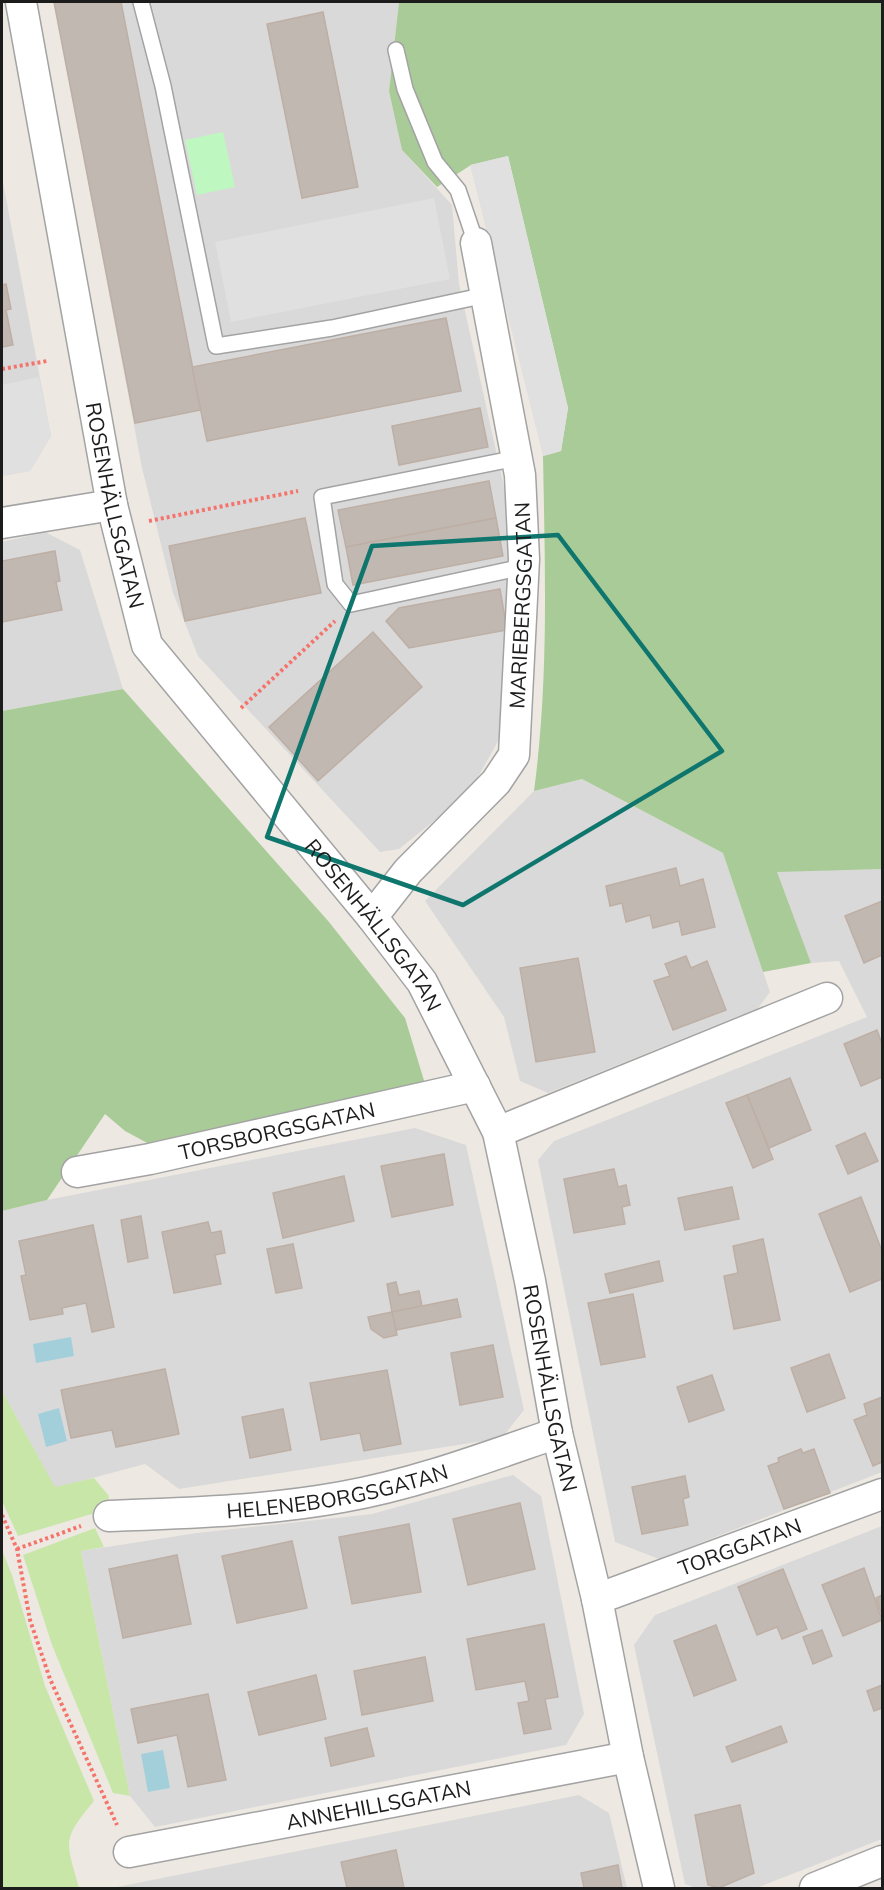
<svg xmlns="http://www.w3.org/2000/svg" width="884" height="1890" viewBox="0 0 884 1890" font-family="Mulish,sans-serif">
<rect width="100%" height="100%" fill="#ede9e2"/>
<g fill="#dad9d9">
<path d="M54,2H399L389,90L402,150L452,205L459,284L508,505L511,718L469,793L399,849L380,852L198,656L173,593L142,468Z"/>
<path d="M2,177L51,436L30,471L2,476Z"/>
<path d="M45,532L80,550L123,689L2,711V542Z"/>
<path d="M582,779L723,853L770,992L758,1008L548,1093L520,1081L504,1017L425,901L534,791Z"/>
<path d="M882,869V1472L659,1559L615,1542L538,1160L554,1141L867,1017L839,961L811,963L776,871Z"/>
<path d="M415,1128L466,1145L524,1410L502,1438L179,1489L145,1464L55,1488L2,1391V1211L47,1200Z"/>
<path d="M513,1475L541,1496L584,1714L566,1745L155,1827L130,1796L81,1551L197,1533L372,1514Z"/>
<path d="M882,1526V1839L756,1888H696L685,1884L634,1645L655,1615Z"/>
<path d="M579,1795L609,1813L627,1888H112Z"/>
</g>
<g fill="#c9e6a9">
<path d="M2,1391L55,1487L94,1478L109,1496L105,1510L18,1536L2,1501Z"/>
<path d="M95,1528L104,1547L81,1551L130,1796L113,1793L52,1645L23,1555Z"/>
<path d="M2,1550L12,1575L45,1686L94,1801C61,1841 66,1840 79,1888H2Z"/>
</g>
<g fill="#a9cb98">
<path d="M399,2H882V869L777,872L811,963L763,972L723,853L582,779L534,791C549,679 545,568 543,456L561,451L568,408L508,156L471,165L437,187L402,150L389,91Z"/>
<path d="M123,689L329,922L405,1018L426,1087L151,1145L125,1131L105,1114L47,1200L2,1211V711Z"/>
</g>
<path fill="#bff7c1" d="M223,132L235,187L197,195L185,140Z"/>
<g fill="#e0e0e0">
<path d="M508,156L568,408L561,451L543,456L470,165Z"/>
<path d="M434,198L450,279L231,322L215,242Z"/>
<path d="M39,377L51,436L30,471L2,476V385Z"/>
</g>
<g fill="#a3cfda">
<path d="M71,1337L74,1356L36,1363L33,1344Z"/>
<path d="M59,1408L67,1441L46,1447L38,1414Z"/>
<path d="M163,1750L170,1788L148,1792L141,1754Z"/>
</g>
<g fill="#c1b8b2" stroke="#beafa5" stroke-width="1.5">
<path d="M54,2H121L201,410L135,423Z"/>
<path d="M323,12L358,187L302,198L267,24Z"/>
<path d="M6,284L11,309L6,310L13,345L2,347V285Z"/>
<path d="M446,318L461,391L207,441L192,367Z"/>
<path d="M480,408L488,447L399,465L392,426Z"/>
<path d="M489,481L496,518L346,547L338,510Z"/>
<path d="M305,518L321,593L185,621L169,546Z"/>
<path d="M496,518L503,556L353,585L346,547Z"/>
<path d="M55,551L60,581L56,582L62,610L2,622V561Z"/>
<path d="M500,589L507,630L409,648L386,621L399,608Z"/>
<path d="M373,632L422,687L318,781L269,727Z"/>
<path d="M676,868L680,886L703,879L715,927L682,935L679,921L653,928L650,915L626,922L622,903L610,906L606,886Z"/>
<path d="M882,901V955L864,963L845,916Z"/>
<path d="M686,956L691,968L707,961L726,1010L673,1030L654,981L670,976L665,964Z"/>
<path d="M578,958L595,1052L536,1062L520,968Z"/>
<path d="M877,1030L882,1044V1077L861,1086L844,1044Z"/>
<path d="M790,1078L811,1130L769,1148L747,1095Z"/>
<path d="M747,1095L773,1159L753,1168L726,1103Z"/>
<path d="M865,1133L878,1161L848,1174L836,1146Z"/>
<path d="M444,1154L453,1205L392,1217L381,1166Z"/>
<path d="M614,1169L618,1187L626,1185L630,1205L622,1207L625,1224L574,1233L564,1179Z"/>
<path d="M344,1176L354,1221L283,1238L273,1193Z"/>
<path d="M732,1187L739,1219L685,1230L678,1198Z"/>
<path d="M861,1197L882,1251V1279L850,1292L819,1214Z"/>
<path d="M141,1216L148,1258L128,1262L121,1220Z"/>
<path d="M208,1222L211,1233L221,1231L225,1253L215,1255L221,1284L174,1293L162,1232Z"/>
<path d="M93,1225L114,1327L92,1332L86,1303L62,1308L63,1314L30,1320L21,1276L26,1275L19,1241Z"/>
<path d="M763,1239L780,1320L734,1329L724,1276L738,1273L733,1246Z"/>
<path d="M293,1244L302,1288L276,1293L267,1249Z"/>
<path d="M659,1261L663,1281L610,1293L605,1274Z"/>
<path d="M396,1282L399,1295L419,1291L422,1306L392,1312L387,1284Z"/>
<path d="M633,1294L645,1357L601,1365L588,1303Z"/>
<path d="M457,1299L461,1317L396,1330L392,1312Z"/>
<path d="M392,1312L397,1335L384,1338L371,1329L368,1317Z"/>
<path d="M493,1345L503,1397L460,1405L451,1353Z"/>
<path d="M829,1354L845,1398L807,1412L791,1368Z"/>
<path d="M165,1369L179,1434L116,1447L112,1430L71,1438L61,1390Z"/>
<path d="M387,1370L401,1444L364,1451L360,1433L321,1440L310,1383Z"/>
<path d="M712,1375L724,1410L689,1422L677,1387Z"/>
<path d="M882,1397V1462L873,1466L854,1420L867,1415L864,1404Z"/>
<path d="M283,1409L291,1450L250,1458L242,1417Z"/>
<path d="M801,1449L803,1453L814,1449L830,1493L784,1509L768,1466L779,1462L778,1458Z"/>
<path d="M685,1476L689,1497L683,1499L688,1525L642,1534L632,1487Z"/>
<path d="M520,1503L535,1569L468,1585L453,1519Z"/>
<path d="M409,1524L421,1592L352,1604L339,1537Z"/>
<path d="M292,1541L307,1608L237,1623L222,1556Z"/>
<path d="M177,1555L191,1624L123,1638L109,1569Z"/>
<path d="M864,1568L882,1620L843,1636L822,1585Z"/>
<path d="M783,1569L807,1629L782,1639L777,1627L757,1635L738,1587Z"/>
<path d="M882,1595V1615L876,1598Z"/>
<path d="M544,1624L558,1697L545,1699L551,1729L524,1734L518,1703L529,1701L525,1681L476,1690L467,1639Z"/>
<path d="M716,1625L736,1680L694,1696L674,1641Z"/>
<path d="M822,1630L832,1656L813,1664L803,1637Z"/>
<path d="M425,1657L433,1701L362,1715L354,1671Z"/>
<path d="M316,1675L326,1719L259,1735L248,1692Z"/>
<path d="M882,1685V1708L874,1711L867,1691Z"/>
<path d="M208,1694L226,1780L188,1787L177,1735L138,1743L131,1709Z"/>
<path d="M781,1726L787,1742L732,1762L726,1747Z"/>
<path d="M367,1728L374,1756L331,1766L325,1738Z"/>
<path d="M740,1805L754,1873L719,1888L708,1885L695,1815Z"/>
<path d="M396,1850L404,1888H347L341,1862Z"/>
<path d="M618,1865L622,1888H584L581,1873Z"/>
</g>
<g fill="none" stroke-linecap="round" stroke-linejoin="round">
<g stroke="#a3a3a3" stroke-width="18">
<g id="lane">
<path d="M141,2L163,86L216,346L332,328L486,295"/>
<path d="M396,50L405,89L435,162L458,190L476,243"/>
<path d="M517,458L322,497L335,584L351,604L523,567"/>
</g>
</g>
<g stroke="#a3a3a3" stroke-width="33">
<g id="street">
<path id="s1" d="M21,2L112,505L147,645L372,917L422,982L498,1132L530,1281L557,1433L597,1599L628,1757L659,1888"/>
<path d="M2,523L112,505"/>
<path id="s2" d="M372,917L408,871L496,782L514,755L524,559L520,475L476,243"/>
<path d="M498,1132L827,998"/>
<path id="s3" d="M77,1172L150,1159L475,1086"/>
<path id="s4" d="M109,1516C187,1513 265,1511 342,1497C416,1484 487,1457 557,1433"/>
<path id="s5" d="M597,1599L882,1494"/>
<path id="s6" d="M129,1852L628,1757"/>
<path d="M815,1888L882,1861"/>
</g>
</g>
<g stroke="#f4746c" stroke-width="4" stroke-dasharray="3 3" stroke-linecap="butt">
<path d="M2,369L47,361"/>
<path d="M149,521L298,491"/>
<path d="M241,708L335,621"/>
<path d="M2,1515L17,1549L30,1620L50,1679L117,1825"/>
<path d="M17,1549L81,1526"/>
</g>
<use href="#lane" stroke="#fff" stroke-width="15"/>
<use href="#street" stroke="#fff" stroke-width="30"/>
</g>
<path fill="none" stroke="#0f766e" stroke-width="4.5" stroke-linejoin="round" d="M558,535L722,751L463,905L267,837L372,546Z"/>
<g text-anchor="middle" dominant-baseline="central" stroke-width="5" stroke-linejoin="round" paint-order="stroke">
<g font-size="21" fill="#1c1c1c" stroke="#fff">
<text stroke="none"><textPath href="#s1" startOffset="512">ROSENHÄLLSGATAN</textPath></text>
<text stroke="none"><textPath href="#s2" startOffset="366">MARIEBERGSGATAN</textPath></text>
<text stroke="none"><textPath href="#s1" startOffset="1016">ROSENHÄLLSGATAN</textPath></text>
<text stroke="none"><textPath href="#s3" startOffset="204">TORSBORGSGATAN</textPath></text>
<text stroke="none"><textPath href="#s1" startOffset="1520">ROSENHÄLLSGATAN</textPath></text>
<text stroke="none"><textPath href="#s4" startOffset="230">HELENEBORGSGATAN</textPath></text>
<text stroke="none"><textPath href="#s5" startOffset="152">TORGGATAN</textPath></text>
<text stroke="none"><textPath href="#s6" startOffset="254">ANNEHILLSGATAN</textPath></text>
</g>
</g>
<rect width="884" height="1890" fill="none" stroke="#1c1c1c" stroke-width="6"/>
</svg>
